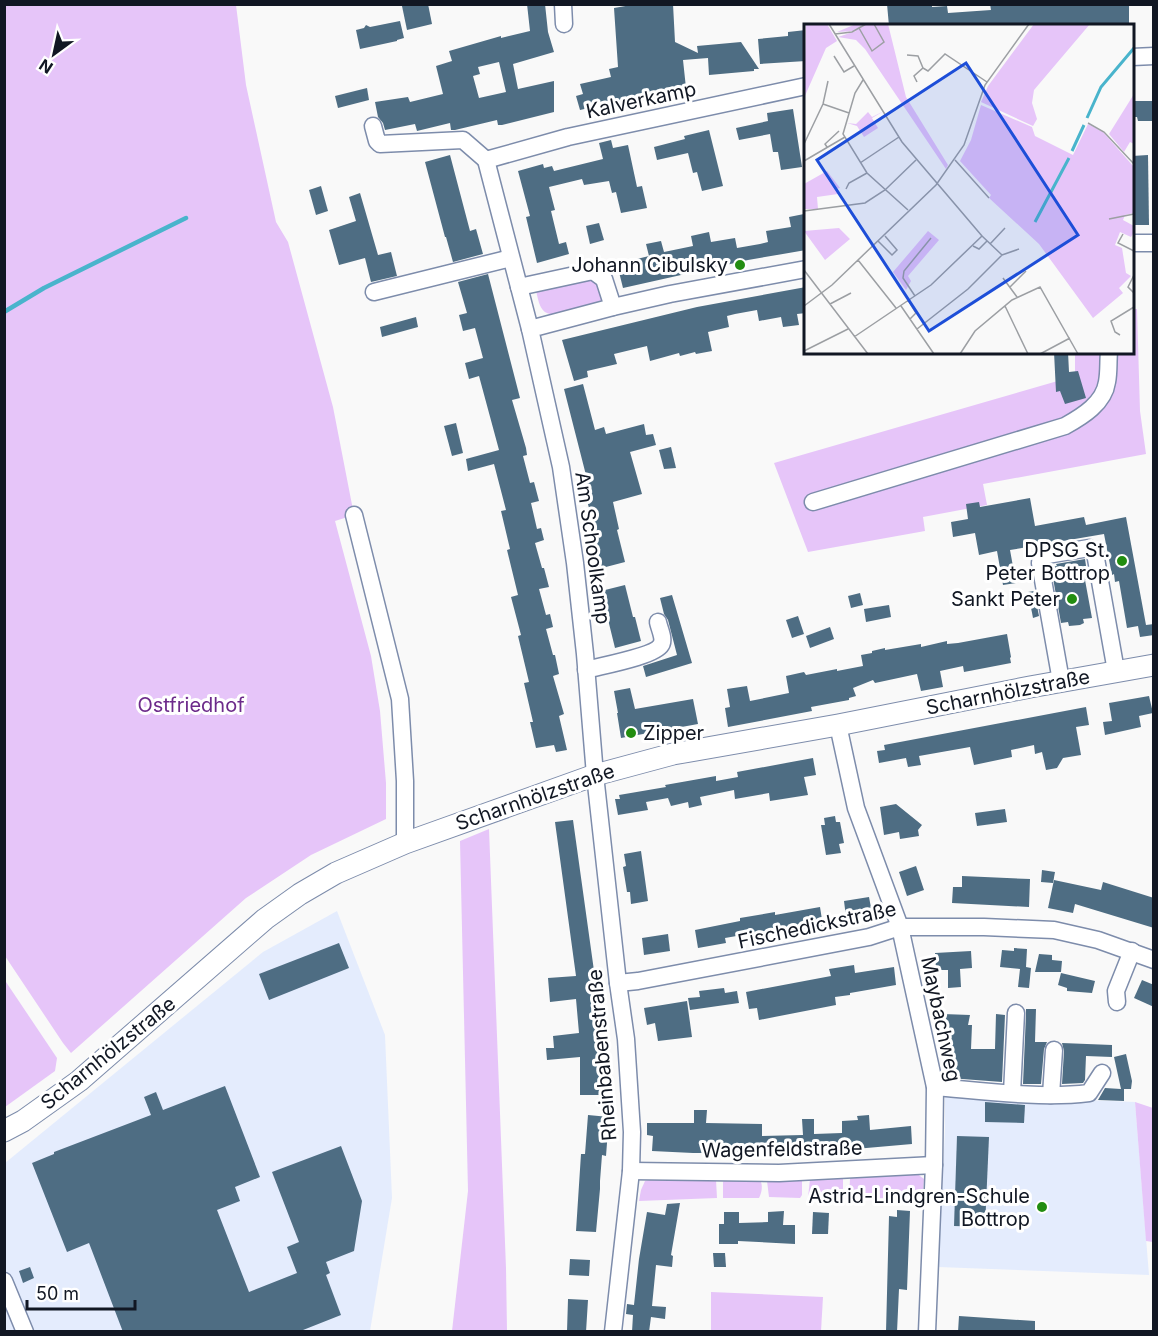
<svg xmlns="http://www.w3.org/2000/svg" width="1158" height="1336" viewBox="0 0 1158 1336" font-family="Inter,sans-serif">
<rect width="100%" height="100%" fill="#f9f9f9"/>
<g fill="#e4ecfd">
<path d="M337,911L385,1035L392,1198L370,1331L5,1332V1163L263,952Z"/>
<path d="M945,1094L1135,1102L1149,1275L938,1267L945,1131Z"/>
</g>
<g fill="#e6c5f9">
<path d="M4,5H236L246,85L276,222L288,242L333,407L354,515L335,521L371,656L380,711L386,783V819L311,855L246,898L71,1053L63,1043L5,956Z"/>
<path d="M596,278L604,300L600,304L554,314C540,315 539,302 536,291Z"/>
<path d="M1133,309H1137L1140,411L1146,454L983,484L987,505L923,517L925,531L808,552L774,463L1075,376V353L1132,352Z"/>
<path d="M489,829L506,1268L507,1331H452L468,1191L460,841Z"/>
<path d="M4,979L57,1058L55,1071L5,1107Z"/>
<path d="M1135,1102L1153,1108V1242L1146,1241Z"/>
<path d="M916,1173L924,1179L922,1204L849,1199L850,1179L852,1177Z"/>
<path d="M841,1177L843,1179V1196L840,1199L808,1198L810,1179Z"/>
<path d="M653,1179L716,1180L717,1198L639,1201L641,1190L645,1181Z"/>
<path d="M724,1180H760C763,1185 762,1192 759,1198H723V1182Z"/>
<path d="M802,1180V1195L800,1198L769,1197L767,1181Z"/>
<path d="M711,1292L823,1297L821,1331H711Z"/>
</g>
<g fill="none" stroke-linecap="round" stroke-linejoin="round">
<path stroke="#49b4cc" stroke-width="4.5" d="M4,312L44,288L186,218"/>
</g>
<g fill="#4e6d83" fill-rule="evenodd">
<path d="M411,4H428L432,24L407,30L402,6Z"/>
<path d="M527,4H545L548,32L554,52L513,64L518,89L554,81V112L502,125H498L497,120L455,130H451L450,123L417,131L415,124L385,130L383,123L378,117L375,102L408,97L410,102L443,94L436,66L452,61L449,51L501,36V38L530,31ZM499,62L506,92L479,98L473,76L480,74L478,67Z"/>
<path d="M637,4H673L675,42L698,53L697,46L741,42L759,69H754V71L709,75L708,58L683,60L686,88L657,92L658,98L650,99V100L628,101V99L580,110L576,96L583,94L580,84L611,77L609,69L618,67L614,8Z"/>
<path d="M887,4H932V7L947,6L948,13L991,10L990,4H1012V6H1037V4L1129,5V26H889Z"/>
<path d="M400,21L404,38L397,40V41L360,49L356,30L364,28L366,25L370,27Z"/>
<path d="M806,30V61L760,64L758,39L788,36V32Z"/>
<path d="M367,88L369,100L338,108L335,96Z"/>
<path d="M1132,101H1154V121H1138L1137,117H1132Z"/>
<path d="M793,109L802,167L781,170L778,152H773L770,134L739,140L736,128L768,121L767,113Z"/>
<path d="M709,130L723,186L702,191L697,172L693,173L688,153L657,160L654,147L685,139L684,136Z"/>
<path d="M611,140L613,148L628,145L637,187L642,186L647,208L621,213L616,192L612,193L609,181L584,185L582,179L549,187L555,210L551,211L559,244L566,242L569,254L537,263L526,217L530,216L518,171L543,164L544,168L552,166L554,171L603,159L599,143Z"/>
<path d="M450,155L470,231L476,229L483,254L453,262L446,237H445L425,162Z"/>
<path d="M1148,155L1149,225H1132V156Z"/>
<path d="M321,186L328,211L316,215L309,190Z"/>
<path d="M360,193L378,255L391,252L397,276L371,282L365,258L339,265L329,230L356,221L349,197Z"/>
<path d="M804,214L806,250L748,260L623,288L617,264L649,256L646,244L661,241L664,252L693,246L691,236L709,232L711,242L735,238L737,248L760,244L768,242L766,231L791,227L789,217Z"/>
<path d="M599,223L604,240L590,244L586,226Z"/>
<path d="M488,274L520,398L512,400L526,448L527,455L523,456L530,483L534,482L539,501L531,503L537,529L541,528L544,540L535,543L542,568H544L549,587L539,589L546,615L550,614L553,627L546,629L553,655H555L559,674L553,676L564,714L559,716L567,750L556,752L554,745L536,748L530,722H533L524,683L529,682L518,636L521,635L511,597L518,595L507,550L510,549L501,511L506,510L494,464L468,471L466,459L499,450L479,376L469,379L465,363L483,358L475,328L463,331L459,315L467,313L458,282Z"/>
<path d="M806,287V313L797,314L799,325L783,327L781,317L759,321L757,310L735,314L727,316L729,327L708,332L712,351L696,354L695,352L680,356L679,353L650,361L647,346L614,354L617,364L587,371L588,377L574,381L562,340L697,307Z"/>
<path d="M416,317L418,327L382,337L380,327Z"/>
<path d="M1054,352H1068L1069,372L1078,371L1086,398L1065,404L1060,391L1056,392Z"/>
<path d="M583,384L595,430L604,427L606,434L644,424L646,435L653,434L656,445L630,452L642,494L613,502L619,529L617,530L625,562L602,568L593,536L596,535L583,485L588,483L564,389Z"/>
<path d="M456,423L463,453L452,456L444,426Z"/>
<path d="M671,447L676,468L664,469L659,450Z"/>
<path d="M1030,498L1035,526L1084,517L1086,525L1126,517L1146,625L1154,624V635L1140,637L1138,626L1127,628L1119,581L1115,582L1114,574L1112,575L1104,534L1010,550L1016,583L1003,585L997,551L979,555L975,533L953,537L951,522L968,519L966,504L979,502L980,507Z"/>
<path d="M1085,559L1088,579L1085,580L1092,618L1083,619L1084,623L1080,625L1069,626L1068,622L1061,623L1051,567L1057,566L1056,564Z"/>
<path d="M625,585L633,617H635L641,641L615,648L601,591Z"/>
<path d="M1034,591L1039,616L1033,618L1028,592Z"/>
<path d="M860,593L863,605L851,608L848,596Z"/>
<path d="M672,595L692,663L646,677L643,666L677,655L668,620L664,614L660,598Z"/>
<path d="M889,605L891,617L866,622L864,609Z"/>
<path d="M798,616L804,634L792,638L786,620Z"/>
<path d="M830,627L834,639L810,648L806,636Z"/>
<path d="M1007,634L1011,657L1010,658L1011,663L964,672L963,666L940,671L943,687L921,691L917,674L875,683L873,680L853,688L856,696L849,698V700L811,707L812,711L728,727L725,708L730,707L727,689L747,686L750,701L789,693L786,676L804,672L806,675L837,669V671L863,666L861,655L872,653V651L885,648V650L921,644V647L947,641V644L958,643Z"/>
<path d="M630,688L635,709L693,699L698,724L621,738L617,713H618L614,691Z"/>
<path d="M1149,696L1153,713L1139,716L1141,727L1105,735L1103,722L1112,721L1109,703Z"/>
<path d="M1086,707L1089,725L1076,727L1081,755L1063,758L1057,768L1046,770L1042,752L1035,754L1034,745L1011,750L1012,757L974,765L970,747L919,756L921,765L908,767L906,758L879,763L877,751L885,750L884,745Z"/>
<path d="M813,758L816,775L804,777L808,795L770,801L769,793L735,799L734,790L700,797L702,805L689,808L688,802L671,806L668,798L646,802L648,810L618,815L615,799H620L619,795L666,787L665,785L716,776V781L738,777L737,772Z"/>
<path d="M896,804L922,825L918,830L919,836L900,839L899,832L884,835L880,807Z"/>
<path d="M1005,809L1007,822L977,826L975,813Z"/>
<path d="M835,816L836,822H840L844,843L839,844L841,853L826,855L821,825H825L824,818Z"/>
<path d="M573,820L595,978L601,1054L602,1095H580V1057L547,1060L546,1048H554L553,1036L579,1033L576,999L550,1002L548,978L576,976L555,822Z"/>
<path d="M641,851L648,901L631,904L630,892H627L623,867L626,866L624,854Z"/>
<path d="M916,866L924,890L907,896L899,872Z"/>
<path d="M1042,870L1055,872L1053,883L1041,882Z"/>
<path d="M962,876L1030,879L1029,907L952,903L953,887H962Z"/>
<path d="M1054,880L1101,890L1103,882L1154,898V928L1075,904L1073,913L1048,908Z"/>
<path d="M869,897L872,913L846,917L844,901Z"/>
<path d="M820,907L823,926L796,930L795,926L725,938L726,943L698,948L695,930L740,921V918L775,912V915Z"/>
<path d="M668,934L670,951L644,955L642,938Z"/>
<path d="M339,943L349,968L269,1000L259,974Z"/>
<path d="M1014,948L1027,949L1026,967L1031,968L1029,988L1018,987L1020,969L1000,967L1002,950L1014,951Z"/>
<path d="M971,951L972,968L960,969L961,987L948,988V970H936L935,953Z"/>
<path d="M1039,954L1052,955V960L1062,961L1061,972H1035Z"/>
<path d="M854,965L855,973L894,967L896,985L850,993V995L835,997L836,1005L759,1020L757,1008L749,1009L746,992L831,976L829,969Z"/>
<path d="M1061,973L1095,981L1092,993L1067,991V988L1058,985Z"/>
<path d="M1142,980L1154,985V1007L1134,998Z"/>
<path d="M724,988L725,993L737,991L739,1003L690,1010L688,998L700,997L699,991Z"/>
<path d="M687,1001L692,1037L658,1041L655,1023L647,1025L644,1008Z"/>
<path d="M1026,1009H1036L1035,1042H1047L1044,1049L1041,1084H1023L1026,1014Z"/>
<path d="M943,1014L970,1015L968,1025H972L971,1049H995L996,1014L1005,1015L1002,1082L949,1078V1068L946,1067L947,1048H942Z"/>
<path d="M1062,1043L1112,1045V1057L1086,1056L1085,1080L1083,1083L1062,1084L1064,1051Z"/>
<path d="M1126,1054L1132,1081L1131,1089H1124V1101L1098,1100L1105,1088L1121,1089L1114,1057Z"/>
<path d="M225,1086L260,1177L235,1187L240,1201L217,1210L249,1292L297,1273L287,1247L299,1242L272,1172L341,1146L362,1201L354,1251L326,1262L330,1273L326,1275L341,1315L298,1332H123L89,1243L67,1252L32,1163L54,1154V1152L151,1115L144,1097L156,1092L163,1110Z"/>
<path d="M985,1102L1025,1105L1024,1123L985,1122Z"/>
<path d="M694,1110H707L706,1123L762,1124V1136L803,1135L802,1119H814V1134L842,1133V1121L858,1120L857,1116L869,1115L870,1130L911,1126L912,1144L855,1149V1150L771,1153H693L652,1151L653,1136L647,1135V1123H694Z"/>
<path d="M588,1115L609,1117L606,1156L602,1155L600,1181V1189L596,1232L576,1231L581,1154H585Z"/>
<path d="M957,1136L989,1137L985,1227L954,1226Z"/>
<path d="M680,1203L671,1255L673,1256L672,1267L656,1265L652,1306L666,1307L665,1319L651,1317L649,1332H632L633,1315L626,1314L627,1304L634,1305L639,1259L647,1212L665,1215L667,1204Z"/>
<path d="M897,1210L910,1211L907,1290L899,1289L897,1332H886L889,1216L897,1217Z"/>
<path d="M784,1211L783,1225H795V1244L738,1241V1244H719V1224H724V1212H739V1223L768,1222V1212Z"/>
<path d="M813,1212L829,1213L828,1234H812Z"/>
<path d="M713,1253H725L726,1267H714Z"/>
<path d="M570,1259L590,1260L589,1276L569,1275Z"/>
<path d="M30,1267L34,1278L23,1283L19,1271Z"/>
<path d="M568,1299L588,1300L586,1332H567Z"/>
<path d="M959,1316L1035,1321V1332H958Z"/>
</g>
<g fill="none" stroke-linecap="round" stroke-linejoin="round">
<g stroke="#7d8cab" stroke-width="19">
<g id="minor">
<path d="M563,4L564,24"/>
<path d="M1132,57L1154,56"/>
<path d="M373,126L377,141L380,144L463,140L486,160"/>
<path d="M486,160L568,137L806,86"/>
<path d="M486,160L530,329"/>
<path d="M1132,243H1154"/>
<path d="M519,287L593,271L604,279L613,307"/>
<path d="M374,292L511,258"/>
<path d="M813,502L1065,426C1083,416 1104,403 1107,382C1109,372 1108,362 1109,352"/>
<path d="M354,515L400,699L405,781V843"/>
<path d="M586,670C600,666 655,656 661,645C665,639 659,628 658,622"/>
<path d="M1061,681L1040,563L1041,556L1089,548L1095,553L1116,671"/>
<path d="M838,725L856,808L900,927L935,1087L934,1165L927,1332"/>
<path d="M618,983L638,981L869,937L900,927H984L1054,930L1098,940L1154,960"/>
<path d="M1117,1002L1116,991L1132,951"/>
<path d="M935,1087C983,1091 1041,1099 1089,1093L1102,1073"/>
<path d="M1012,1093L1016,1013"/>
<path d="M1051,1095L1054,1050"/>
<path d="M631,1171L779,1173L934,1165"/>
<path d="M4,1281L25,1332"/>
<path d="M613,1332L631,1171L632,1132L626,1039L618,983L595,775L585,654L575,563L561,467L530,329L613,307L670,294L806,269"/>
</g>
</g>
<g stroke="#7d8cab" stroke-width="23">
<path id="major" d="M4,1131L23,1121L79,1081L265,919L300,894L336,873L405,843L595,775L673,754L838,725L1030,687L1154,665"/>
</g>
<use href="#minor" stroke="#fff" stroke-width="16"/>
<use href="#major" stroke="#fff" stroke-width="21"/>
</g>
<g fill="#228d10" stroke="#fff" stroke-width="2">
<circle cx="740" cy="265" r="6"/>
<circle cx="1122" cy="561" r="6"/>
<circle cx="1072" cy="599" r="6"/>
<circle cx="631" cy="733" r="6"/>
<circle cx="1042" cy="1207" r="6"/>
</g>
<g text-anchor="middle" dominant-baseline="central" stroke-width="6" stroke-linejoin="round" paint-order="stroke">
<g font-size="20" fill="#111723" stroke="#fff">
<text transform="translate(641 100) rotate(-12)">Kalverkamp</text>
<text transform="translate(593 548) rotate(82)">Am Schoolkamp</text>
<text transform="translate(1008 692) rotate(-11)">Scharnhölzstraße</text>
<text transform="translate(535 797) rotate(-19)">Scharnhölzstraße</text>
<text transform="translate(817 925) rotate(-12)">Fischedickstraße</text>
<text transform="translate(941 1019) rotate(78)">Maybachweg</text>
<text transform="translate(108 1053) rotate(-39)">Scharnhölzstraße</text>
<text transform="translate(602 1055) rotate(-95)">Rheinbabenstraße</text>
<text transform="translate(782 1149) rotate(-1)">Wagenfeldstraße</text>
</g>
<g font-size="20" fill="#111723" stroke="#fff" text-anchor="end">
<text x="728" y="265">Johann Cibulsky</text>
<text x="1110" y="550">DPSG St.<tspan x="1110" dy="23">Peter Bottrop</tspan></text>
<text x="1060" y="599">Sankt Peter</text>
<text x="643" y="733" text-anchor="start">Zipper</text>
<text x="1030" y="1196">Astrid-Lindgren-Schule<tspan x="1030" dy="23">Bottrop</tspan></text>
</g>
<g font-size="20" fill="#6c2a8a" stroke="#fff">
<text x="191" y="705">Ostfriedhof</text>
</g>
</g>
<g transform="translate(804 24)">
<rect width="330" height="330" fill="#f9f9f9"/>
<path d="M2,0H23L33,17L22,24L0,74ZM52,0H84L102,73L144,141L142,145L61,25L52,16L34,13L52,7L33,8ZM230,0H286L230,66L228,79L233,95L229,102L177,78L184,62ZM330,70V120L326,118L320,128L305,110ZM177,81L228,103L231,112L269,131L284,100L299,108L330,143V189L321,191L319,196L330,202V208L327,213L316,208L311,221L318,224L322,249L327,252L315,264L319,269L289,294L235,220L185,174L187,171L156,137L167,116ZM80,87L68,94L74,104L60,113L53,102L43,99L52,100L64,88L68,93ZM23,147L36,164L32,165L34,170L13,173L14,185H0V160ZM35,204L46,215L21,236L0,207ZM124,207L135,216L104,252L107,257L102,266L89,248Z" fill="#e6c5f9"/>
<path fill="none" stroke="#49b4cc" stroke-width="3" d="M283,94L297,63L330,24M268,127L280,101M231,198L265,134"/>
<path fill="none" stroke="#9c9fa3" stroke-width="1.5" d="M25,0L98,118L178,212L127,261L50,313M55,4L68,27L80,18L70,0M31,10L48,8L62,0M103,31L114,32L119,44M30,32L40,48L50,42M59,56L51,69L39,110L63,149L104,186M113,58L110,52L119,44L124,47L141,30L183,58M19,80L45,89M284,99L300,108L330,140M0,120L19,80L24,57M23,123L21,120L35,107M151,136L185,174M0,137L41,113M56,139L95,113M42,165L45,159L63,149M0,187L61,179L81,166L112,136M305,195L330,190M319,210L314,219L330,227M178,212L198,231M74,217L88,231L93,226L81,212M186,220L201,204M169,222L175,225L183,217M198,231L215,225M54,236L92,284M0,246L64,330M330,251L324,263L330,269M199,254L213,273M206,263L222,247M111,272L99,254L100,247L127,214M104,276L112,289L106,295M26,280L47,269M0,282L28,261L132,161L160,121L181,61L225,0M97,282L130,330M201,282L224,330M113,305L164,265L198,231M316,311L311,308L307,297L330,283M0,327L44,305M156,330L171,307L208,276L236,263L274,330M236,330L266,314"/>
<path fill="#1d4ed8" fill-opacity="0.15" stroke="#1d4ed8" stroke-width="3" d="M162,39L274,211L125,307L13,136Z"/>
<rect width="330" height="330" fill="none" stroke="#111723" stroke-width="3"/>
</g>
<rect width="1158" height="1336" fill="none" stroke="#111723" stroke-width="12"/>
<g transform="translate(54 54) rotate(213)" stroke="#ffffff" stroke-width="4.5" paint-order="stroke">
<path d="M0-4.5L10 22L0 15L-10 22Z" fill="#111723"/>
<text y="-9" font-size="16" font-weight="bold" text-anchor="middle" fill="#111723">N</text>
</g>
<path d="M27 1300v9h108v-9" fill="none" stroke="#111723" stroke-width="3"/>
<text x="36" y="1300" font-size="18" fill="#111723" stroke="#ffffff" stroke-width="4.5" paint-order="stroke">50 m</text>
</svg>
